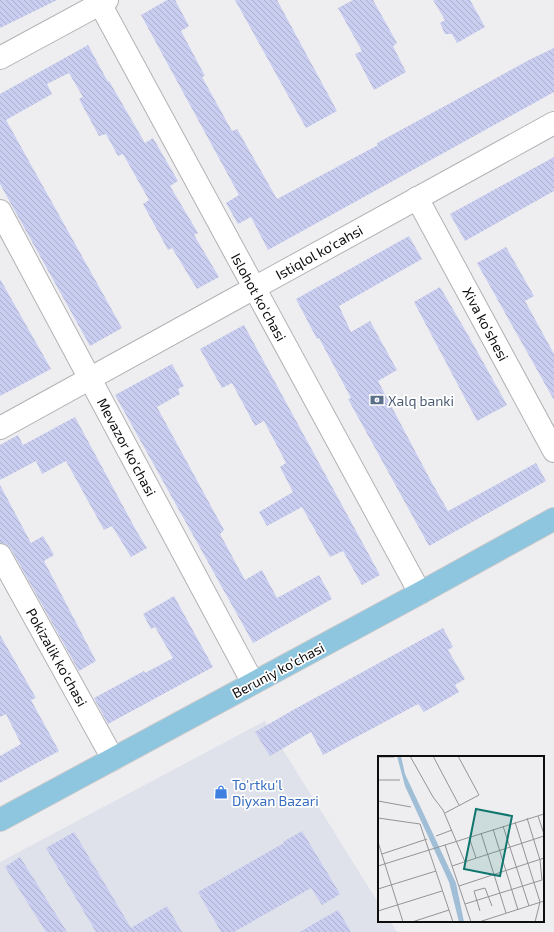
<svg xmlns="http://www.w3.org/2000/svg" width="554" height="932" viewBox="0 0 554 932" font-family="'Exo 2',sans-serif">
<defs>
<pattern id="building-back-hatch" width="6" height="6" patternUnits="userSpaceOnUse"><rect width="6" height="6" fill="#c9cdef"/><path d="M-1 5l2 2M0 0l6 6M5-1l2 2" fill="none" stroke="#abafcc"/></pattern>
</defs>
<rect width="100%" height="100%" fill="#eeeef1"/>
<path fill="#dfe1eb" d="M265,721L379,904V921H390L397,932H0V862Z"/>
<g fill="url(#building-back-hatch)">
<path d="M0,0H57L0,28Z"/>
<path d="M167,0H175L189,26L181,31L205,76L202,77L232,131L237,129L277,199L378,145L377,143L529,60L554,48V92L268,250L251,217L238,224L226,203L239,195L141,15Z"/>
<path d="M235,0H277L337,111L306,128Z"/>
<path d="M353,0H373L397,43L393,46L406,72L374,90L355,54L362,51L338,8Z"/>
<path d="M433,0H470L485,27L457,43L452,34H445L440,23L445,20Z"/>
<path d="M88,45L108,82L109,81L145,143L153,138L178,181L170,186L198,233L194,235L219,277L197,289L172,248L168,250L143,204L149,200L123,154L118,156L106,134L99,136L79,99L83,97L69,73L47,84L52,94L6,120L122,328L90,346L0,184V94Z"/>
<path d="M554,157V191L465,241L450,214Z"/>
<path d="M409,236L422,259L339,306L351,332L370,321L397,370L378,381L432,483L448,511L536,463L546,481L429,546L348,399L351,398L319,338L317,339L296,299Z"/>
<path d="M506,247L534,296L525,301L554,354V400L477,263Z"/>
<path d="M0,279L51,369L0,396Z"/>
<path d="M440,287L468,335L507,405L477,421L414,302Z"/>
<path d="M244,325L380,575L362,585L343,551L330,557L302,507L267,526L259,512L293,492L280,467L286,463L264,421L255,426L232,383L222,388L200,349Z"/>
<path d="M172,364L184,386L178,389L180,394L157,407L224,530L220,534L245,580L262,570L277,598L319,575L332,599L253,643L115,395Z"/>
<path d="M75,417L137,532L147,548L131,557L112,526L104,530L66,461L42,474L36,461L0,480V445L18,435L23,445Z"/>
<path d="M0,485L31,543L43,536L54,555L44,561L96,661L79,671L11,549L6,544L0,543Z"/>
<path d="M174,596L213,667L108,724L94,698L144,671L145,673L173,658L155,627L151,629L143,614Z"/>
<path d="M443,628L453,647L448,650L465,679L455,685L459,692L424,712L418,704L323,755L311,732L270,756L255,732L293,710Z"/>
<path d="M0,635L36,698L31,700L59,751L0,783V756L21,744L6,714L0,717Z"/>
<path d="M302,831L340,894L322,905L311,888L234,932H221L198,892L284,843L283,842Z"/>
<path d="M74,832L131,928L167,906L182,932H96L46,848Z"/>
<path d="M20,857L67,932H46L5,867Z"/>
<path d="M338,910L351,932H300L315,923Z"/>
</g>
<g fill="none" stroke-linecap="round" stroke-linejoin="round">
<g stroke="#b2b2b5" stroke-width="24">
<g id="minor">
<path d="M98,0L420,593"/>
<path d="M0,58L107,0"/>
<path d="M417,198L554,451"/>
<path d="M0,211L253,683"/>
<path d="M0,428L554,123"/>
<path d="M0,555L113,759"/>
</g>
</g>
<g stroke="#cacaca" stroke-width="24">
<path id="major" d="M0,820L420,593L554,519"/>
</g>
<use href="#minor" stroke="#fff" stroke-width="22"/>
<use href="#major" stroke="#8ec5df" stroke-width="22"/>
</g>
<defs>
<g id="bank-bare" transform="scale(1.08)"><path d="M-6-4H6V4H-6ZM0-2.3a2.3 2.3 0 1 0 0 4.6a2.3 2.3 0 1 0 0-4.6Z" fill="#5c6f8a" stroke="#fff" stroke-width="2.5" paint-order="stroke"/></g>
<g id="shop-bare" transform="scale(1.08)"><path d="M-5-2.5h2.3a2.7 3.5 0 0 1 5.4 0H5L5.5 6h-11ZM-1.5-2.5h3a1.5 2.3 0 0 0-3 0Z" fill="#3f7fe0" stroke="#fff" stroke-width="2.5" paint-order="stroke"/></g>
</defs>
<g fill-rule="evenodd">
<use href="#bank-bare" x="377" y="400"/>
<use href="#shop-bare" x="221" y="792"/>
</g>
<g text-anchor="middle" dominant-baseline="central" stroke-width="3.5" stroke-linejoin="round" paint-order="stroke">
<g font-size="14" fill="#0d0d0e" stroke="#fff">
<text transform="translate(319 252) rotate(-29)">Istiqlol ko'cahsi</text>
<text transform="translate(259 297) rotate(61)">Islohot ko'chasi</text>
<text transform="translate(486 324) rotate(62)">Xiva ko'shesi</text>
<text transform="translate(127 447) rotate(62)">Mevazor ko'chasi</text>
<text transform="translate(57 657) rotate(61)">Pokizalik ko'chasi</text>
<text transform="translate(278 670) rotate(-28)">Beruniy ko'chasi</text>
</g>
<g font-size="14" fill="#4e5e75" stroke="#fff" text-anchor="start">
<text x="388" y="400">Xalq banki</text>
</g>
<g font-size="14" fill="#366cbe" stroke="#fff" text-anchor="start">
<text x="232" y="784">To'rtku'l<tspan x="232" dy="16">Diyxan Bazari</tspan></text>
</g>
</g>
<g transform="translate(378 756)">
<rect width="166" height="166" fill="#eeeef1"/>
<path d="M19,0H23L27,18L78,127L86,166H81L71,126L27,30Z" fill="#a1bed7"/>
<path fill="none" stroke="#949496" stroke-width="1" d="M32,0L55,41L65,54L87,106M55,0L81,49M0,1H16M0,24H22M0,45L33,51M67,57L101,39L80,0M160,60L166,78M0,62L42,68L75,166M137,66L162,146L157,166M125,70L151,150M115,73L140,154M103,77L128,157M58,80L74,74M91,81L98,102M0,86L25,166M67,89L93,166M4,98L49,83M0,110L166,58M74,110L166,80M81,130L166,102M0,133L58,115M87,148L164,124L162,104L149,62M0,155L64,135M102,155L96,135L107,132L114,150M34,166L71,154M101,166L166,145"/>
<path fill="#0f766e" fill-opacity="0.15" stroke="#0f766e" stroke-width="2" d="M98,53L134,60L122,120L86,113Z"/>
<rect width="166" height="166" fill="none" stroke="#0d0d0e" stroke-width="2"/>
</g>
</svg>
